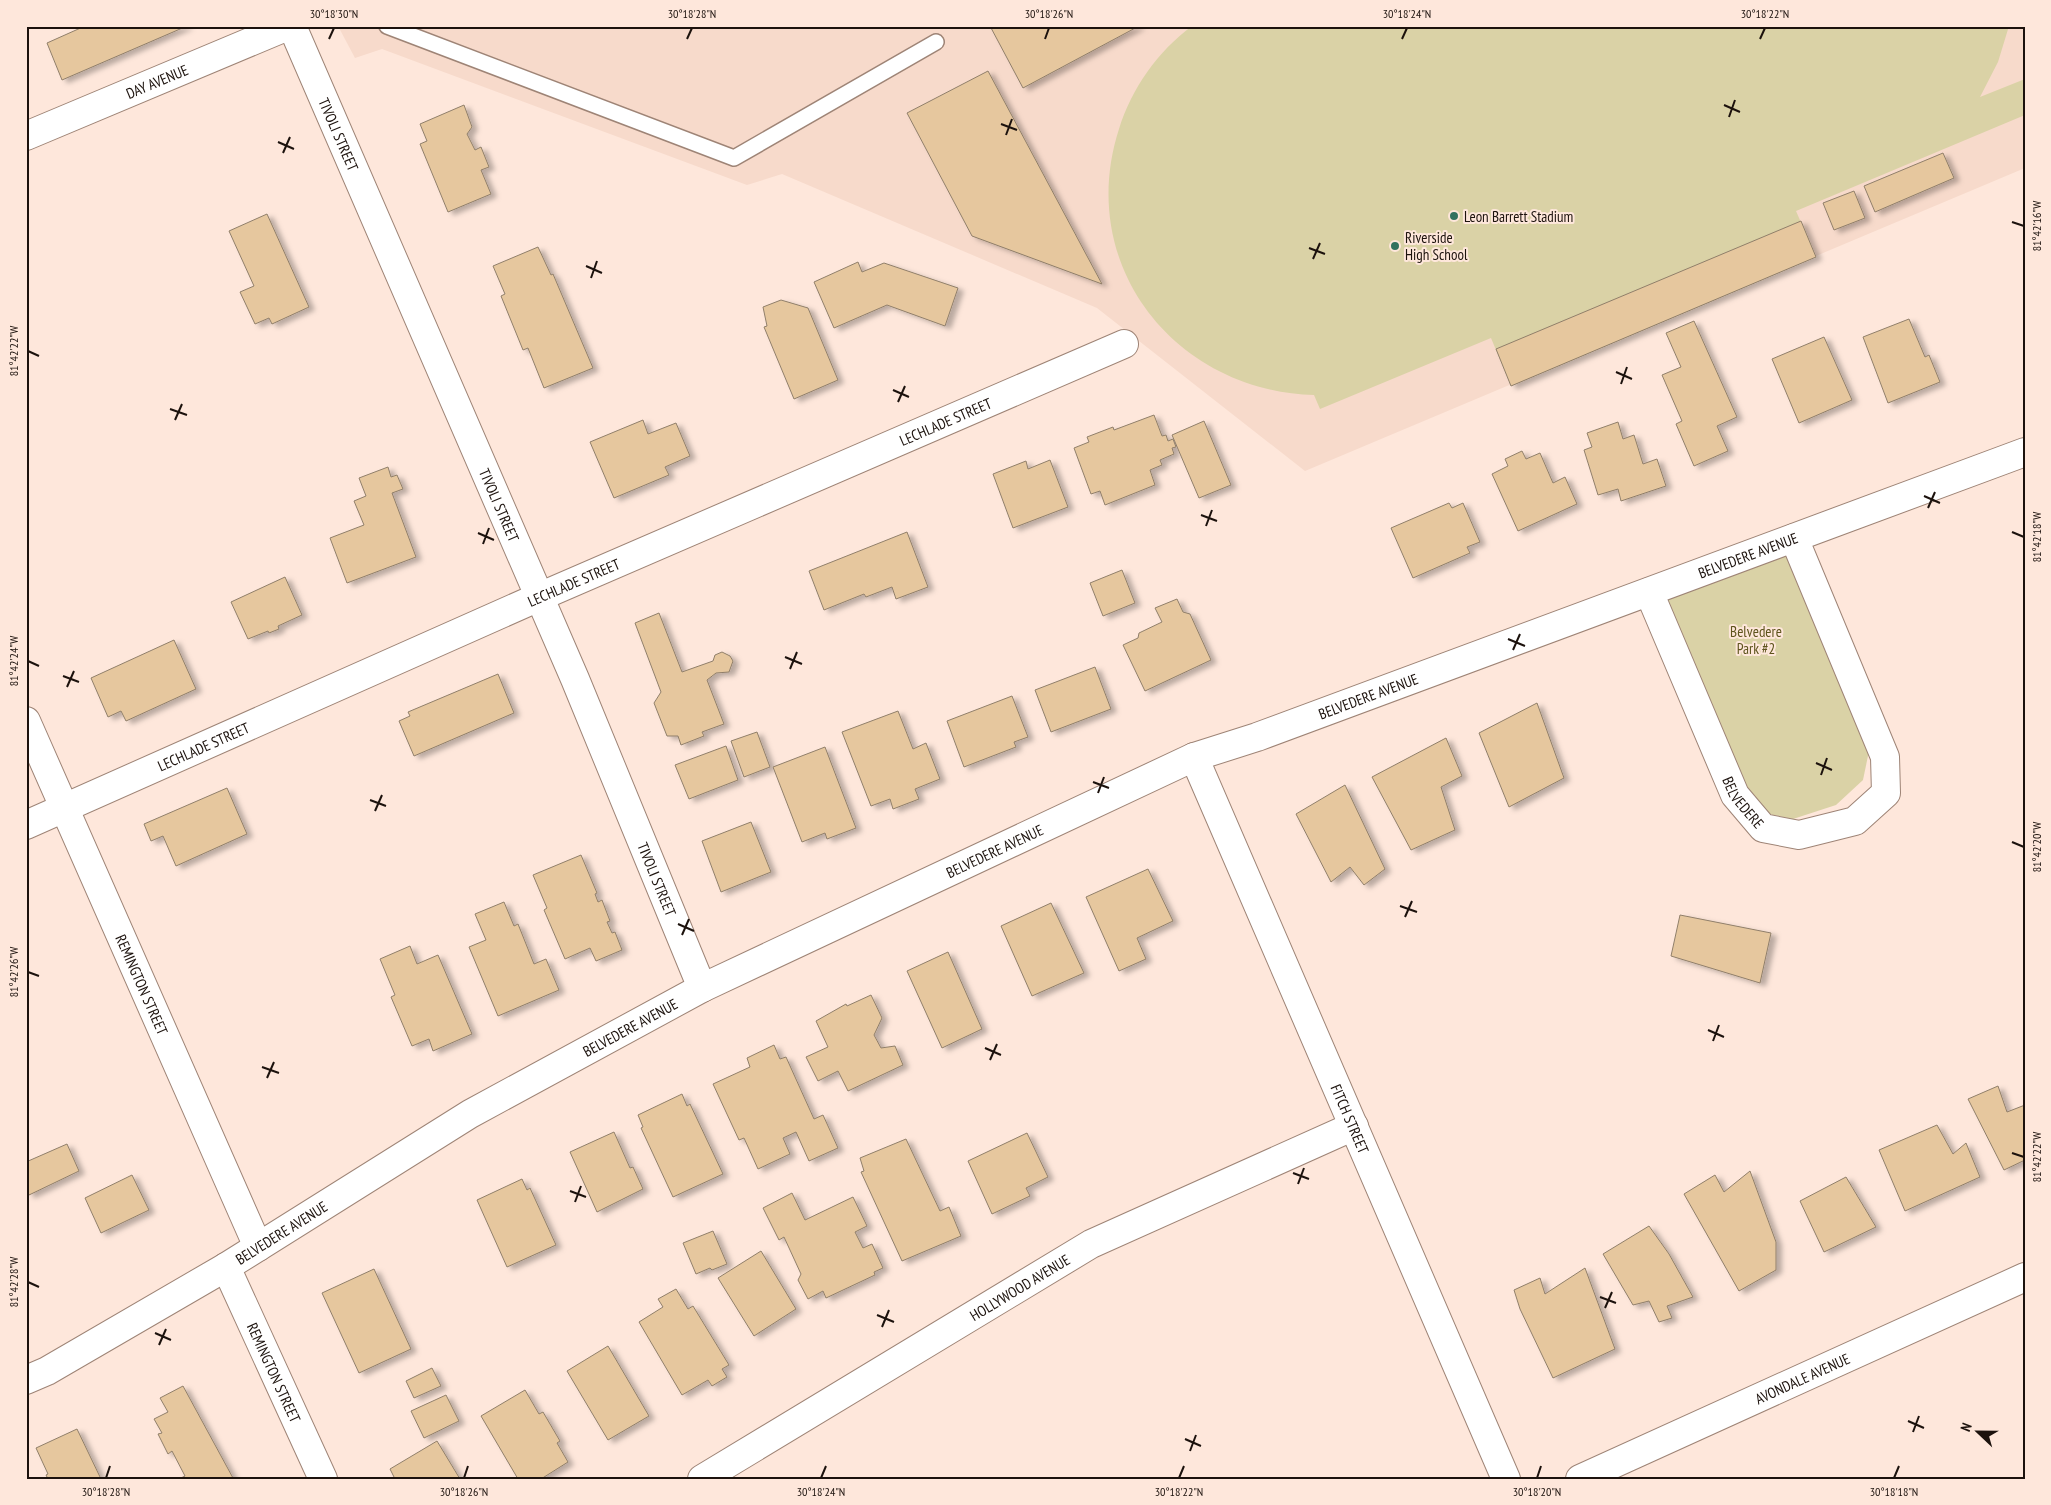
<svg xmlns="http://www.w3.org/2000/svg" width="2051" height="1505" viewBox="0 0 2051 1505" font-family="'PT Sans Narrow',sans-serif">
<defs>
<filter id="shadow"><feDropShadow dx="5.5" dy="3" stdDeviation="2.5" flood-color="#0004"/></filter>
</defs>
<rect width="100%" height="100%" fill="#fee7db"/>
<path fill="#f7dacb" d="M338,26H2025V168L1305,471L1097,308L782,174L747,185L382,49L355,58Z"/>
<g fill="#dad2a6">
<path d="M1192,26H2009L1998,62L1980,97L2025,79V115L1796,211L1816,257L1511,386L1491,338L1320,409L1314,395C1175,391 1075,265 1119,129C1132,88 1157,52 1192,26Z"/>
<path d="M1797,551L1869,751L1863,780L1836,805L1793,819L1764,813L1734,769L1667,600Z"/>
</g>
<g fill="#e6c79e" stroke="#907f6a" filter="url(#shadow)">
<path d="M85,26H187L62,80L47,43Z"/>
<path d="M990,26H1139L1023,88Z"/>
<path d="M988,71L1102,284L972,236L907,113Z"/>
<path d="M464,105L472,127L467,134L475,150L481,147L489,167L481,170L491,194L448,212L420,144L427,141L420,124Z"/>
<path d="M1943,153L1954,178L1875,212L1864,186Z"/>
<path d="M1854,191L1865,218L1834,230L1823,203Z"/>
<path d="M267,214L309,307L272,324L269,318L255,324L240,292L254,286L229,231Z"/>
<path d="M1801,221L1816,257L1511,386L1496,349Z"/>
<path d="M538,247L551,275L553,274L593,368L544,388L528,348L523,350L501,296L505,294L493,266Z"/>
<path d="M858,262L862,272L884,263L958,288L945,326L887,305L834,328L814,282Z"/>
<path d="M781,300L808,308L838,380L794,399L764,327L767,326L763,307Z"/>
<path d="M1909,319L1925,357L1929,355L1940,382L1888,403L1863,337Z"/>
<path d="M1694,321L1737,417L1717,426L1728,451L1694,466L1676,424L1682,421L1662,375L1681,367L1666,333Z"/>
<path d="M1824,337L1852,400L1799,423L1772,359Z"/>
<path d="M1154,415L1162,436L1166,435L1168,441L1173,439L1176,447L1172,448L1174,454L1160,460L1162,465L1150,470L1155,485L1105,505L1100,491L1091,494L1074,448L1089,442L1087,437L1113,427L1114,430Z"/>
<path d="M643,420L648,434L676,423L690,456L665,467L669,475L614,498L590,442Z"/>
<path d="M1204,421L1231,485L1199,498L1172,435Z"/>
<path d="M1618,422L1623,439L1634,435L1643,464L1657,459L1666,486L1621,501L1618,489L1598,495L1584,450L1592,447L1587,433Z"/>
<path d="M1522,451L1526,459L1540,453L1553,483L1565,477L1577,504L1518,531L1492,474L1508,466L1505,459Z"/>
<path d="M1050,460L1068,507L1013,528L993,474L1026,461L1028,469Z"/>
<path d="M388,467L391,477L397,475L403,489L392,493L416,557L347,583L330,538L364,525L354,501L366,496L359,478Z"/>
<path d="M1449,503L1452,508L1463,503L1480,542L1467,547L1470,553L1413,578L1391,528Z"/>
<path d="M907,532L928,587L896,599L892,587L866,597L864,594L824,610L809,571Z"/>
<path d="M1122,570L1135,603L1103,616L1090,583Z"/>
<path d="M285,577L302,615L278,626L279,629L269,633L268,631L248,639L231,602Z"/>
<path d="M1177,599L1183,612L1190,614L1211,660L1145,691L1123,645L1138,638L1139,633L1162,622L1155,608Z"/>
<path d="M659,613L682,672L713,661L715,655L722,652L730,656L733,661L729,672L716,673L707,680L724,724L702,732L704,736L681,745L678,736H667L654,703L661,692L635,623Z"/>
<path d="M174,640L196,689L126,721L121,711L108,717L91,678Z"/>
<path d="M1095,667L1111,709L1051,732L1035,690Z"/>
<path d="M498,674L514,713L414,756L399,721L410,716L408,712Z"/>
<path d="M1012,696L1028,737L1014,742L1016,747L964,767L947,721Z"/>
<path d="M1537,703L1564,778L1509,807L1479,733Z"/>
<path d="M898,711L913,749L926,743L940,779L915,789L919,799L893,809L890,799L871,806L842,732Z"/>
<path d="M757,732L770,767L744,777L731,741Z"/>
<path d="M1446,738L1462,776L1441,787L1455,830L1411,850L1372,777Z"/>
<path d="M726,746L738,780L689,799L675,765Z"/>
<path d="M825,747L856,828L827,839L825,833L802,842L773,767Z"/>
<path d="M1345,785L1385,869L1364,885L1350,867L1331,882L1296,814Z"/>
<path d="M227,788L247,834L176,866L163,836L151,841L144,824Z"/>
<path d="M751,822L771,872L721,892L702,841Z"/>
<path d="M581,855L597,893L595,894L598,902L602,900L610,921L607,922L612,933L615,932L622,950L596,961L590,948L565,959L544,910L547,908L533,875Z"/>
<path d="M1148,869L1173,921L1137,938L1146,959L1119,971L1086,897Z"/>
<path d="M504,902L514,926L518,924L534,964L546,959L559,990L498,1016L469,947L486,940L475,914Z"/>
<path d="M1051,903L1084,973L1032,996L1001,926Z"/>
<path d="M1680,915L1771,933L1760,983L1671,956Z"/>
<path d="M410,946L417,964L438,955L472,1034L433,1051L429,1039L412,1046L391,997L395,995L380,959Z"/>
<path d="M948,952L982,1029L942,1048L907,971Z"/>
<path d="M871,995L882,1018L874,1035L881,1048L895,1046L903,1065L848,1091L838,1071L818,1081L806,1057L828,1047L816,1021L846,1004L847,1006Z"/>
<path d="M774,1045L780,1059L786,1057L814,1119L823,1115L838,1148L809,1161L796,1132L783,1138L790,1154L758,1169L744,1138L739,1140L713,1084L750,1067L747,1058Z"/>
<path d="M1998,1086L2007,1112L2025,1105V1160L2004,1170L1968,1099Z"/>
<path d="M682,1094L687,1106L690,1104L723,1174L673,1197L641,1128L643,1127L638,1115Z"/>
<path d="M1937,1125L1953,1154L1966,1143L1980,1177L1905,1211L1879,1150Z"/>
<path d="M614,1132L630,1168L633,1167L643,1189L597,1212L570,1152Z"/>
<path d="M1027,1133L1048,1177L1026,1188L1030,1196L992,1214L968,1161Z"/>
<path d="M906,1139L940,1211L949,1207L961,1236L902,1261L861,1172L864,1171L860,1158Z"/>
<path d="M67,1144L79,1171L29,1195L26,1188V1162Z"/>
<path d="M1750,1171L1776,1242V1270L1739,1291L1684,1194L1715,1175L1724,1192Z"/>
<path d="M132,1175L149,1210L101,1233L85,1198Z"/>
<path d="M1846,1177L1876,1227L1824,1252L1800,1201Z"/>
<path d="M522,1179L527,1190L530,1188L556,1245L507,1267L477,1200Z"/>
<path d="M792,1193L805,1220L853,1197L867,1226L855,1232L863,1248L872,1244L883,1268L874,1272L875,1275L826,1298L823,1291L808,1299L798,1280L801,1274L784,1237L779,1240L763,1208Z"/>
<path d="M1649,1226L1669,1254L1693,1297L1667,1306L1672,1318L1659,1322L1649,1301L1633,1305L1603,1254Z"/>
<path d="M713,1231L727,1264L712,1270L710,1268L696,1274L683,1243Z"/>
<path d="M761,1251L796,1309L754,1336L718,1278Z"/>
<path d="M1585,1268L1615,1349L1553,1378L1520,1309L1514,1290L1540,1278L1545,1294Z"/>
<path d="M374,1269L411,1349L359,1373L322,1293Z"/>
<path d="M676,1289L688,1309L693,1306L729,1365L722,1369L727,1377L712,1386L708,1380L682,1395L639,1322L663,1307L658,1299Z"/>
<path d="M608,1346L649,1416L608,1440L567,1371Z"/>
<path d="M432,1368L441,1386L414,1398L406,1381Z"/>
<path d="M183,1386L233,1478L231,1479H179L185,1476L172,1451L168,1454L158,1434L162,1433L154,1419L168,1412L160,1398Z"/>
<path d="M525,1390L539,1414L543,1412L560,1441L557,1443L568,1462L541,1479H518L481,1416Z"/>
<path d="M446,1395L459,1421L424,1438L411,1411Z"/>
<path d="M77,1429L101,1479H48L46,1475L48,1474L36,1448Z"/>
<path d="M437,1441L460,1479H395L390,1469Z"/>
</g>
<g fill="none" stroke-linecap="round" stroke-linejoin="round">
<g stroke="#9e8476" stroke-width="18">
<path id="service" d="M387,26L734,158L936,42"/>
</g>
<g stroke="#9e8476" stroke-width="30">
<g id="minor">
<path id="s1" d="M292,26L575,679L702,988"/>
<path id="s2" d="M26,136L288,26"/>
<path id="s3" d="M1649,592L1735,795L1763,828L1799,835L1855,821L1886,793L1885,757L1794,538"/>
<path id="s4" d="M26,721L258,1247"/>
<path id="s5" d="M1194,757L1506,1479"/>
<path id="s6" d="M26,825L539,597L1124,344"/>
<path id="s7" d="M226,1267L323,1479"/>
<path id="s8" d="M26,1380L47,1371L226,1267L470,1114L702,988L1194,757L1257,737L2025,452"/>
<path id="s9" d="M702,1479L1091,1244L1354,1126"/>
<path id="s10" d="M1580,1479L2025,1277"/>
</g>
</g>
<use href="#service" stroke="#fff" stroke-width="15"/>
<use href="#minor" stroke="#fff" stroke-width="28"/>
</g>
<path fill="none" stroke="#1c120d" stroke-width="2" d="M329,39L334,28M687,39L692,28M1045,39L1049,28M1402,39L1407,28M1760,39L1765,28M1724,105L1740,112M1729,117L1735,100M1001,124L1017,130M1006,135L1012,119M278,142L294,149M283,153L290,137M2012,222L2024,226M1309,248L1325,254M1313,259L1320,243M586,266L602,273M591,278L597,261M28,351L39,356M1616,372L1632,379M1621,384L1627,367M893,390L909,397M898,402L905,386M170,409L187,415M175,420L182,404M1924,496L1940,503M1928,508L1935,492M1201,515L1217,521M1206,526L1212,510M2012,532L2024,537M478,533L494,540M483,544L489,528M1508,639L1525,646M1513,650L1520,634M785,657L802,664M28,661L39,666M790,669L797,652M63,676L79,682M67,687L74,671M1816,763L1832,770M1821,775L1827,758M1093,782L1109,788M1098,793L1104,777M370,800L386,806M375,811L382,795M2012,842L2024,847M1400,906L1417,912M1405,917L1412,901M678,924L694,931M682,935L689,919M28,972L39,976M1708,1030L1724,1037M1713,1041L1719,1025M985,1048L1001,1055M990,1060L997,1044M262,1067L279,1073M267,1078L274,1062M2012,1153L2024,1157M1293,1173L1309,1179M1298,1184L1304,1168M570,1191L586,1197M575,1202L581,1186M28,1282L39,1287M1600,1297L1616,1303M1605,1308L1612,1292M877,1315L894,1322M882,1327L889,1310M155,1333L171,1340M159,1345L166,1329M1908,1421L1924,1428M1913,1432L1919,1416M1185,1439L1201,1446M1190,1451L1196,1435M106,1478L110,1466M464,1478L468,1466M821,1478L826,1466M1179,1478L1184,1466M1537,1478L1541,1466M1894,1478L1899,1466"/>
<g fill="#32715f" stroke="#fee7db" stroke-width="2">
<circle cx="1454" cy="216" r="5"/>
<circle cx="1395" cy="246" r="5"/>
</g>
<g text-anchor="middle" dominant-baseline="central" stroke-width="4" stroke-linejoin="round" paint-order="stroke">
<g font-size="15" fill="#1c120d" stroke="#fee7db">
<text stroke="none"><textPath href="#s2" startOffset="142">DAY AVENUE</textPath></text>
<text stroke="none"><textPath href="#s1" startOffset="118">TIVOLI STREET</textPath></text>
<text stroke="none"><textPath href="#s6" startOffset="1004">LECHLADE STREET</textPath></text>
<text stroke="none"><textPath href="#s1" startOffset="522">TIVOLI STREET</textPath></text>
<text stroke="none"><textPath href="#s8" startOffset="1915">BELVEDERE AVENUE</textPath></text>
<text stroke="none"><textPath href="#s6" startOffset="599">LECHLADE STREET</textPath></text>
<text stroke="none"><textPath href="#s8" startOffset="1510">BELVEDERE AVENUE</textPath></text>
<text stroke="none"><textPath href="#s6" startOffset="194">LECHLADE STREET</textPath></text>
<text stroke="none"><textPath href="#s3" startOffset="231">BELVEDERE</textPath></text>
<text stroke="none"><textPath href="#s8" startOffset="1105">BELVEDERE AVENUE</textPath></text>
<text stroke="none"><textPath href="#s1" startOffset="928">TIVOLI STREET</textPath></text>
<text stroke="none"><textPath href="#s4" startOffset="288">REMINGTON STREET</textPath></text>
<text stroke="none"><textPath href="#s8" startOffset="700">BELVEDERE AVENUE</textPath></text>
<text stroke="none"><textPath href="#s5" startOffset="394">FITCH STREET</textPath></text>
<text stroke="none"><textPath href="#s8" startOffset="295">BELVEDERE AVENUE</textPath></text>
<text stroke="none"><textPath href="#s9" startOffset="371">HOLLYWOOD AVENUE</textPath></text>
<text stroke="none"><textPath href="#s7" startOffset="116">REMINGTON STREET</textPath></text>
<text stroke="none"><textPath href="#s10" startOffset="244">AVONDALE AVENUE</textPath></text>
</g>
<g font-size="15" fill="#1c120d" stroke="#fee7db" text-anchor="start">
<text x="1464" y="216">Leon Barrett Stadium</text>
<text x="1405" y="237">Riverside<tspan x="1405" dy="17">High School</tspan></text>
</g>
<g font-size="15" fill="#5e541d" stroke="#fee7db">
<text x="1756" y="631">Belvedere<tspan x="1756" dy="17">Park #2</tspan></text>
</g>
</g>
<rect width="2051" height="1505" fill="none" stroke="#fee7db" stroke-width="55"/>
<g transform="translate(1978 1432) rotate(292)" stroke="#fee7db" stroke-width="4" paint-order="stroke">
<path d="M0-4L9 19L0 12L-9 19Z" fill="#1c120d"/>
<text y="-8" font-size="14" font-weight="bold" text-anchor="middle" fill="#1c120d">N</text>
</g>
<rect x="28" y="28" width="1996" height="1450" fill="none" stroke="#1c120d" stroke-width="2"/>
<g font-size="12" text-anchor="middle" fill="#1c120d">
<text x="334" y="18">30°18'30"N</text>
<text x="692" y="18">30°18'28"N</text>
<text x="1049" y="18">30°18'26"N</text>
<text x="1407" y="18">30°18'24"N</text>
<text x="1765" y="18">30°18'22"N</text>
<text transform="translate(2037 226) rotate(-90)" y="4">81°42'16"W</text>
<text transform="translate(14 351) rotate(-90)" y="4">81°42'22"W</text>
<text transform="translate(2037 537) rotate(-90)" y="4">81°42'18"W</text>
<text transform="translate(14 661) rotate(-90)" y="4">81°42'24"W</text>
<text transform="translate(2037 847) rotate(-90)" y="4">81°42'20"W</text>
<text transform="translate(14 972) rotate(-90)" y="4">81°42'26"W</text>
<text transform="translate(2037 1157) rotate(-90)" y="4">81°42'22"W</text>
<text transform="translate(14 1282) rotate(-90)" y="4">81°42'28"W</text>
<text x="106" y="1496">30°18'28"N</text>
<text x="464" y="1496">30°18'26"N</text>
<text x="821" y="1496">30°18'24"N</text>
<text x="1179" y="1496">30°18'22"N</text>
<text x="1537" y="1496">30°18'20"N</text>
<text x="1894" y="1496">30°18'18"N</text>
</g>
</svg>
